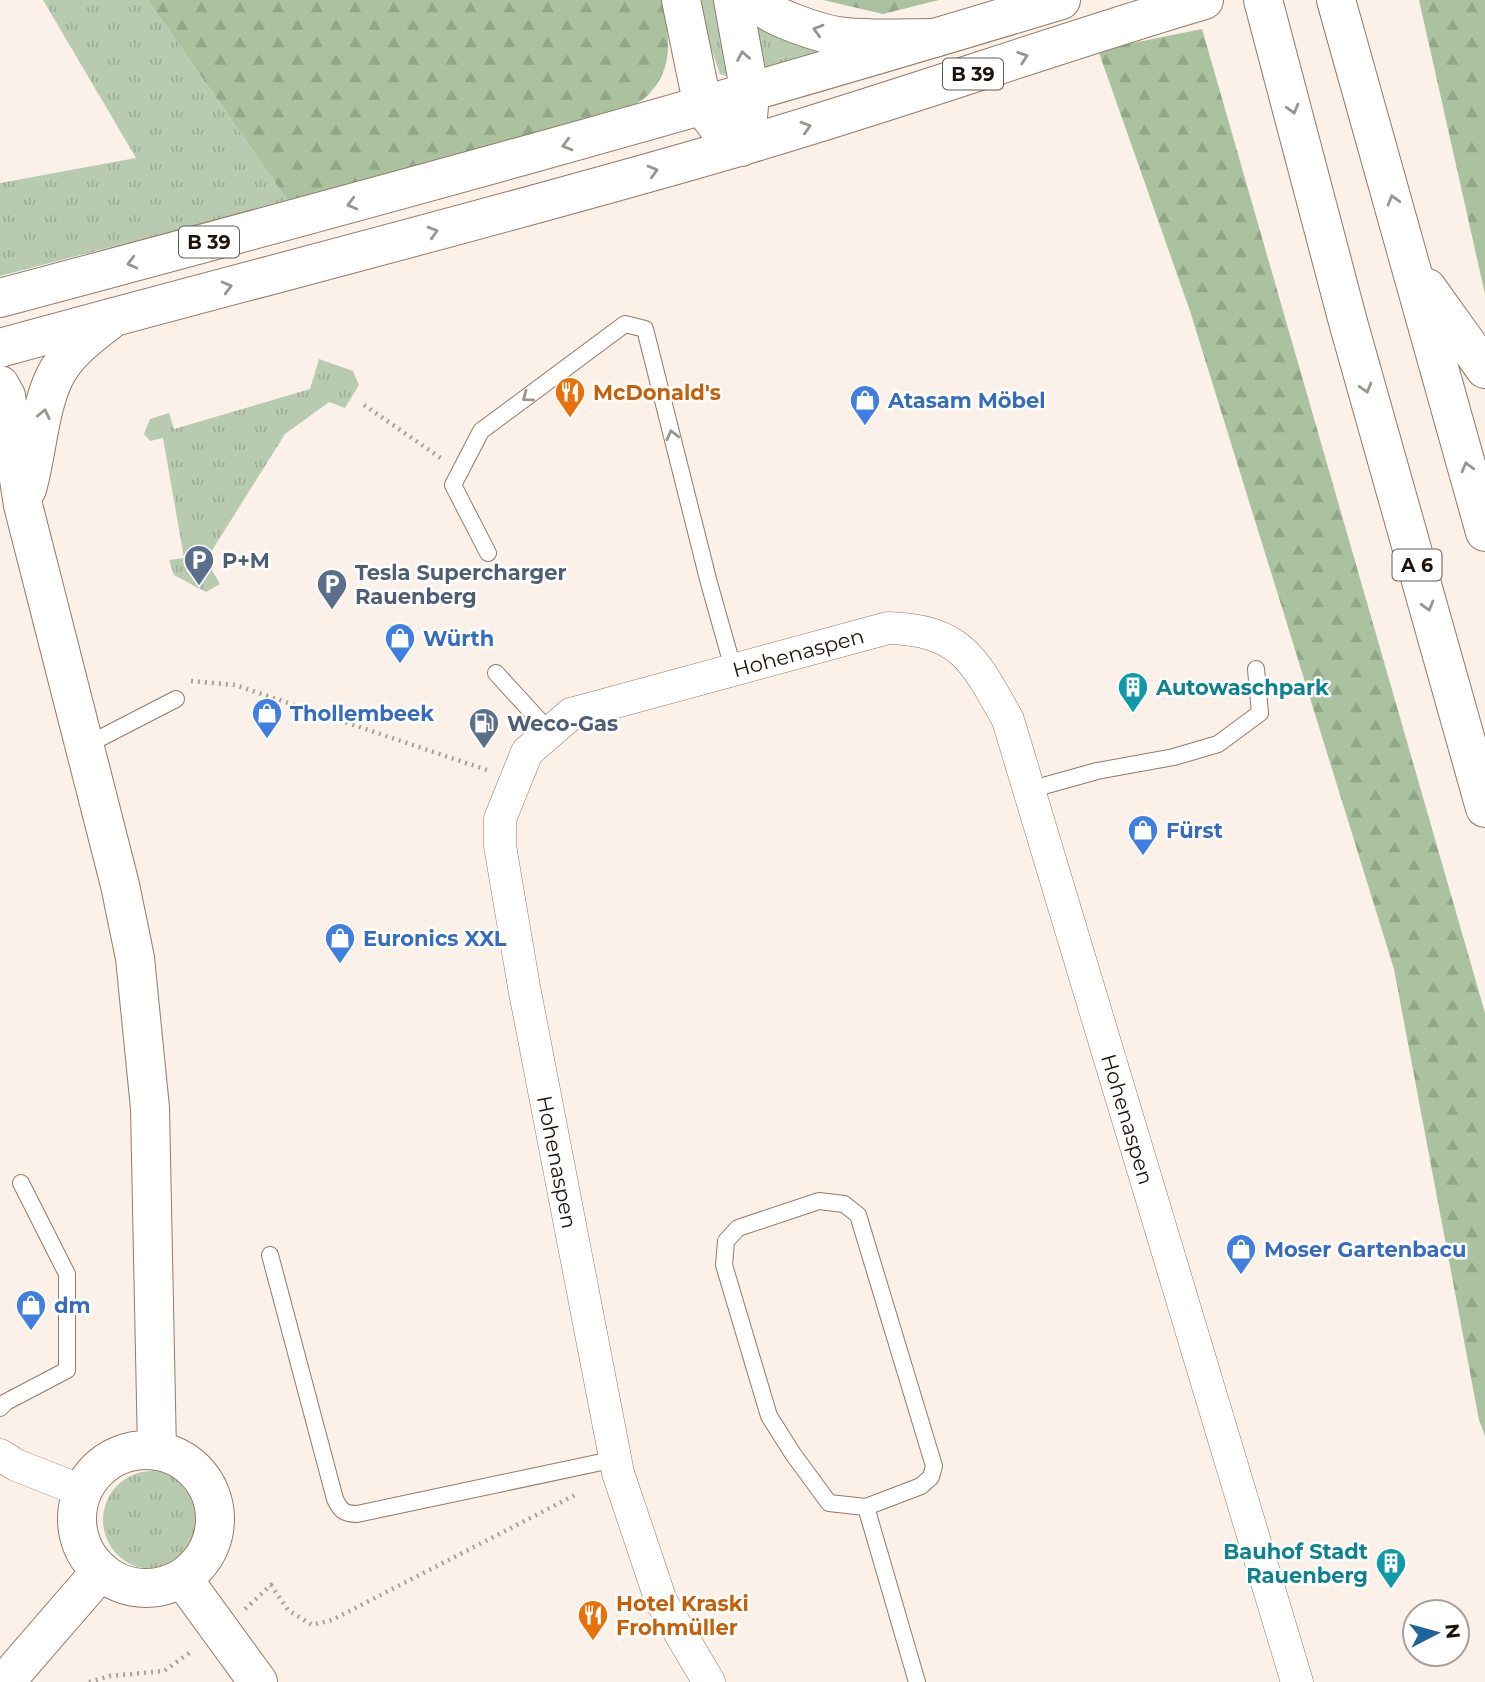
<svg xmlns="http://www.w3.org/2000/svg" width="1485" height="1682" viewBox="0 0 1485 1682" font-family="Montserrat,sans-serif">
<defs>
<pattern id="grass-tufts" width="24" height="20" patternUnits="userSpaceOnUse" patternTransform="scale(1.75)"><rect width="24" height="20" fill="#b8cbb1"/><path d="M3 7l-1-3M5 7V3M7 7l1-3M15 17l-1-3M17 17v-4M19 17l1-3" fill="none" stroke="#9ead97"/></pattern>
<pattern id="forest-firs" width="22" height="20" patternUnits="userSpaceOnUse" patternTransform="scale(1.75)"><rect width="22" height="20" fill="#aac2a0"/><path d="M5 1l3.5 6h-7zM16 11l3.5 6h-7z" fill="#92a688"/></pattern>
</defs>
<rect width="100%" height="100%" fill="#fcf1e8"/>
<g fill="url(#grass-tufts)">
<path d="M43,0H148L288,201L0,276V183L136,158Z"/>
<path d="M701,0H719L731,72L726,76L720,74L711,48Z"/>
<path d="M755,20L827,51L767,73Z"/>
<path d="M319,359L353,371L359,385L345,408L329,402L285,434L206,560L220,584L206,592L174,575L169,560L184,558L163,438L150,441L144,434L150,419L169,413L174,429L310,389Z"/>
<circle cx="152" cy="1520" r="49"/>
</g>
<g fill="url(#forest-firs)">
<path d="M148,0H662C669,33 675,66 650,93C642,103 624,109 612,116L288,201Z"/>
<path d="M823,0H939L883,14Z"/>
<path d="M1419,0H1485V294Z"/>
<path d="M1202,29L1485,1013V1436L1479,1420L1394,969L1190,311L1098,50Z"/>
</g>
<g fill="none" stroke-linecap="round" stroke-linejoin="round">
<g stroke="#937a66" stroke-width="18">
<g id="lane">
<path d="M488,553L453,485L481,431L625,324L645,329L709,583L733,668"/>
<path d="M496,673L550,732"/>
<path d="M85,746L176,699"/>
<path d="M1029,790L1097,771L1174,757L1218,744L1260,713L1256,669"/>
<path d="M819,1201L844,1204L858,1215L934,1466L931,1477L921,1486L866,1507L829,1503L793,1454L769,1416L724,1265L726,1241L738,1228Z"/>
<path d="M270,1255L335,1499C340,1510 344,1514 357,1514L616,1459"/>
<path d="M0,1408L6,1402L67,1370V1274L21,1183"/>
<path d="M866,1507L917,1682"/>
</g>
</g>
<g stroke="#937a66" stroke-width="33">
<g id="street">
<path d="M0,1455L16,1465L82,1491"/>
<path id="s1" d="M709,1682L661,1601L618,1473L524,987L500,846V819L527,752L571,714L888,628C962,630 975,661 1008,720L1297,1682"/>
</g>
</g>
<g stroke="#937a66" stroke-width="40">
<g id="secondary">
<path d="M0,385L6,396L23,505L120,885L135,958L150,1108L157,1451"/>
<path d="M27,489C37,454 39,410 54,378C66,352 92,334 114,317"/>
<circle cx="146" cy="1519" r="69"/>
<path d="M183,1579L258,1682"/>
<path d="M5,1682L101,1571"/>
</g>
</g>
<g stroke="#937a66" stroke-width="40">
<g id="primary">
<path d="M0,298C355,203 709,107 1061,0"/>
<path d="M0,348C247,280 496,218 742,146C897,101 1049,46 1204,0"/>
</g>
</g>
<g stroke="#937a66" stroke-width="40">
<g id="highway">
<path d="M681,0L703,107L718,127L741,147L748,117L750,94L733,0"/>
<path d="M754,0C768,17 823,35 845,37C874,40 905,38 934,38"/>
<path d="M1263,0L1348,322L1485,808"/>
<path d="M1336,0L1485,532"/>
<path d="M1427,288L1485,369"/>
</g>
</g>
<g stroke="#aca199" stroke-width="4.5" stroke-dasharray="2 5" stroke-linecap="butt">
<path d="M364,405L442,459"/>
<path d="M191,681L235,685L487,770"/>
<path d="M245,1609L271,1585L288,1610L312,1625L332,1620L577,1494"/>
<path d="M89,1682L110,1676L164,1671L192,1651"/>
</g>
<use href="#lane" stroke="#fff" stroke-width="16"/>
<use href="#street" stroke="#fff" stroke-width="32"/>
<use href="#secondary" stroke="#fff" stroke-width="38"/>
<use href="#primary" stroke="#fff" stroke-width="38"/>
<use href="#highway" stroke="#fff" stroke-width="38"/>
</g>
<defs><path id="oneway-chevron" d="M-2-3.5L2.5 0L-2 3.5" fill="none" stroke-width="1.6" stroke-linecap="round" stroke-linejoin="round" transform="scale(1.75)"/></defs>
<g stroke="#999591">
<use href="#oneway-chevron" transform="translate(818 30) rotate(-164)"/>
<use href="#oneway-chevron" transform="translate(743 56) rotate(-100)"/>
<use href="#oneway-chevron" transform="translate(1023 57) rotate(-19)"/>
<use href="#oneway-chevron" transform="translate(1293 109) rotate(75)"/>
<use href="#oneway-chevron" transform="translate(806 127) rotate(-17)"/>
<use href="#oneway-chevron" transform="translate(567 145) rotate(164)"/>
<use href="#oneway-chevron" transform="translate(653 171) rotate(-16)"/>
<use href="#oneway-chevron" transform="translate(1393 200) rotate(-106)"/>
<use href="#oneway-chevron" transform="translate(352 204) rotate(165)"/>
<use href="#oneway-chevron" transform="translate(433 232) rotate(-16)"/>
<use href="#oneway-chevron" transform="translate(132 263) rotate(165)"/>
<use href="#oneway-chevron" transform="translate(227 287) rotate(-15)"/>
<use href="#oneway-chevron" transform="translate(1366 388) rotate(74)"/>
<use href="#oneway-chevron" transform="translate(527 397) rotate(143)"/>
<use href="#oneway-chevron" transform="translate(44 414) rotate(-78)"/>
<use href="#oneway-chevron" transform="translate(672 435) rotate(-104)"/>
<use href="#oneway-chevron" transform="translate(1467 467) rotate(-105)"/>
<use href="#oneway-chevron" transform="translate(1428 606) rotate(74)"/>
</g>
<defs>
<g id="restaurant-pin" transform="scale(1.575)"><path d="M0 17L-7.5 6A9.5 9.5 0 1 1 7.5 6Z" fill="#e8710a" stroke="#fff"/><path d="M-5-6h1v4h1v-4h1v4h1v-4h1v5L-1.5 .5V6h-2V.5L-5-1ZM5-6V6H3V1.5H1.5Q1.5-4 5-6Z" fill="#fff"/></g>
<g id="shop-pin" transform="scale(1.575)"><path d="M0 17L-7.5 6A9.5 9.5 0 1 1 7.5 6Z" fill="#3f7fe0" stroke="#fff"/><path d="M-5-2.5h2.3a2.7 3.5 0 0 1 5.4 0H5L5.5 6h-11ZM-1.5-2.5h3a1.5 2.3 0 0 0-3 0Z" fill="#fff"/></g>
<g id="parking-pin" transform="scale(1.575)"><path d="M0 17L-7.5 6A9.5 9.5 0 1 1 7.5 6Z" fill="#5c6f8a" stroke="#fff"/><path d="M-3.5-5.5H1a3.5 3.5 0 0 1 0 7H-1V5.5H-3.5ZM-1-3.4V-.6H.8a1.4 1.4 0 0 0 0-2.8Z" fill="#fff"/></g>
<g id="building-pin" transform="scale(1.575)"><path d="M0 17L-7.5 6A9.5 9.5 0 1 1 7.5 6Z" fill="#0f9aa8" stroke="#fff"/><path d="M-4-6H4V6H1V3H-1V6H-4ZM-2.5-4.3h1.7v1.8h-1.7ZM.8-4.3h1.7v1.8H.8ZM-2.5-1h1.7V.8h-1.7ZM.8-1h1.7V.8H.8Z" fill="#fff"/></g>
<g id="fuel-pin" transform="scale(1.575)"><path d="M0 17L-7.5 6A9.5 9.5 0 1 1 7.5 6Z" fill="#5c6f8a" stroke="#fff"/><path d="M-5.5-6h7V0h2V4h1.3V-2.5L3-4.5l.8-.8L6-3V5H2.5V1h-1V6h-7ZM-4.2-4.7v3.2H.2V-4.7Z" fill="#fff"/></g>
</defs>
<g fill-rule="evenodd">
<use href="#restaurant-pin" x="570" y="392"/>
<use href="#shop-pin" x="865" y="400"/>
<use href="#parking-pin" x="199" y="560"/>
<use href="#parking-pin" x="332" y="584"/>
<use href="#shop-pin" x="400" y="638"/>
<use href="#building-pin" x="1133" y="687"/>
<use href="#shop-pin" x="267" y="713"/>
<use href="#fuel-pin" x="484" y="723"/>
<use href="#shop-pin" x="1143" y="830"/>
<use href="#shop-pin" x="340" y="938"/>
<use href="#shop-pin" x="1241" y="1249"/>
<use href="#shop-pin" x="31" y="1305"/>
<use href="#building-pin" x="1391" y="1563"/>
<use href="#restaurant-pin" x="593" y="1615"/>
</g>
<g text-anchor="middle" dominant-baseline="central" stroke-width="5" stroke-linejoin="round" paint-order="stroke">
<g fill="#fff" stroke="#615a54" stroke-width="2">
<rect x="943" y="58.5" width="60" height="31" rx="5"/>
<rect x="179" y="226.5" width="60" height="31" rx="5"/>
<rect x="1392.5" y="549.5" width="49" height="31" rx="5"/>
</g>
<g font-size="19" font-weight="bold" fill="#1d130b">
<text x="973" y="74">B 39</text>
<text x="209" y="242">B 39</text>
<text x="1417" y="565">A 6</text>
</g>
<g font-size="21" font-weight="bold" fill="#c56008" stroke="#fff" text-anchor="start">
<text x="593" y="392">McDonald's</text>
<text x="616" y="1603">Hotel Kraski<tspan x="616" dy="24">Frohmüller</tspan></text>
</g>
<g font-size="21" font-weight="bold" fill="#366cbe" stroke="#fff" text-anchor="start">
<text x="888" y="400">Atasam Möbel</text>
<text x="423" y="638">Würth</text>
<text x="290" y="713">Thollembeek</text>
<text x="1166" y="830">Fürst</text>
<text x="363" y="938">Euronics XXL</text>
<text x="1264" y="1249">Moser Gartenbacu</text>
<text x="54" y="1305">dm</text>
</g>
<g font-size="21" font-weight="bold" fill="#4e5e75" stroke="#fff" text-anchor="start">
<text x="222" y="560">P+M</text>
<text x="355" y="572">Tesla Supercharger<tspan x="355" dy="24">Rauenberg</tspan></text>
<text x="507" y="723">Weco-Gas</text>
</g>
<g font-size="21" fill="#1d130b" stroke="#fff">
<text stroke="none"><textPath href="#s1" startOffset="1260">Hohenaspen</textPath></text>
<text stroke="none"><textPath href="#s1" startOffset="1932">Hohenaspen</textPath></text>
<text transform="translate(557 1162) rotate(79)">Hohenaspen</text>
</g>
<g font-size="21" font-weight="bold" fill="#0d838f" stroke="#fff" text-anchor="start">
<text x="1156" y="687">Autowaschpark</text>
<text x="1368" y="1551" text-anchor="end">Bauhof Stadt<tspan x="1368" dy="24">Rauenberg</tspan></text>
</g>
</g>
<g transform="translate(1436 1633) rotate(84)"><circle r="33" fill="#ffffff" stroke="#a5a19d" stroke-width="2"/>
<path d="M0-5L12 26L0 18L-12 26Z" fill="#1f6398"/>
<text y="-10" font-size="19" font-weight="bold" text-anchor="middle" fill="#1d130b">N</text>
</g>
</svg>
